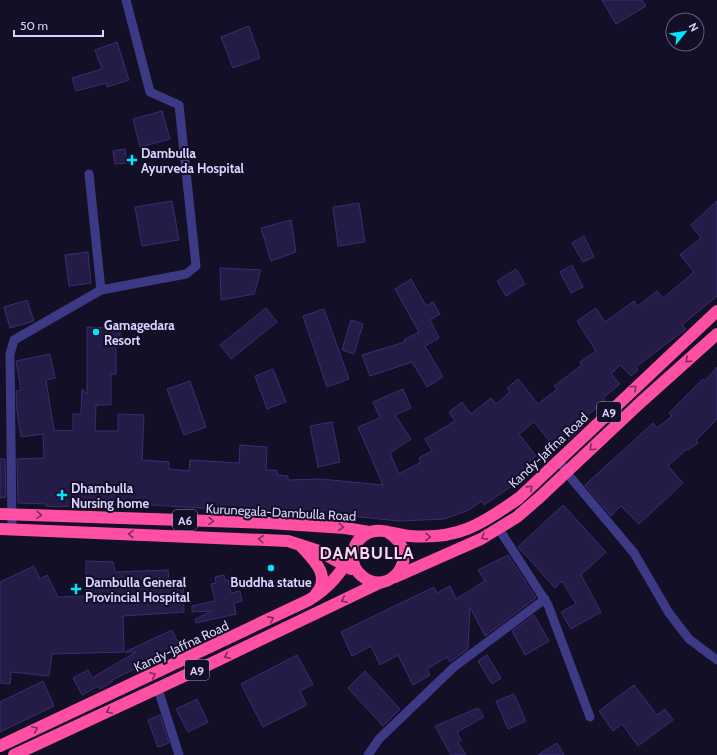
<svg xmlns="http://www.w3.org/2000/svg" width="717" height="755" viewBox="0 0 717 755" font-family="Cabin,sans-serif">
<rect width="100%" height="100%" fill="#130f26"/>
<g fill="#241b47" stroke="#3b2d73">
<path d="M602,0H642L646,6L616,24Z"/>
<path d="M249,26L260,58L233,68L221,37Z"/>
<path d="M117,42L129,80L107,87L106,83L76,91L72,78L102,69L95,50Z"/>
<path d="M162,111L170,139L140,147L133,119Z"/>
<path d="M125,149L127,163L115,164L113,151Z"/>
<path d="M172,201L179,240L142,246L135,207Z"/>
<path d="M717,201V296L682,325L686,329L636,367L638,370L631,376L620,365L611,374L620,384L603,398L605,401L579,422L583,427L557,450L534,422L519,434L536,456L527,463L529,465L513,478L516,483L484,505L482,501L469,510L444,519L399,521L323,513L324,511H288V515L277,514V513L137,504H89L60,507L46,506V504L18,503L17,459L44,458L43,434L21,437L17,411L16,391L21,390L16,361L50,354L55,378L46,380L54,430L73,431V414H81L82,389L87,394V327L120,328V346H116V374H111V405H96L95,431H118V414L144,415L142,460L169,462V469L189,471L190,460L239,463L240,445L267,447L266,470H277V475L288,476V480L321,479L383,485L358,427L380,418L373,402L403,389L411,408L395,415L411,439L390,453L399,474L421,462L419,458L432,451L425,439L455,421L449,412L462,402L471,414L491,398L496,404L510,392L507,388L518,379L538,404L557,389L554,386L582,365L580,362L596,351L577,321L596,308L605,322L634,301L638,306L657,291L663,298L694,272L680,255L701,238L691,225Z"/>
<path d="M359,203L365,242L338,246L333,207Z"/>
<path d="M291,220L296,252L271,261L261,228Z"/>
<path d="M584,236L594,257L583,262L572,243Z"/>
<path d="M88,252L91,283L69,286L65,255Z"/>
<path d="M572,265L583,287L571,293L560,272Z"/>
<path d="M220,268L261,270L254,294L221,300Z"/>
<path d="M516,269L525,284L506,296L497,281Z"/>
<path d="M411,279L426,306L433,302L440,314L430,320L439,338L425,346L443,377L427,387L412,362L370,376L362,355L405,342L404,340L419,332L395,289Z"/>
<path d="M27,300L34,321L10,328L4,307Z"/>
<path d="M266,308L277,322L231,359L220,345Z"/>
<path d="M324,309L349,379L327,387L303,316Z"/>
<path d="M351,320L363,324L354,354L342,350Z"/>
<path d="M717,367V419L696,440L698,443L688,450L687,449L668,466L683,483L639,524L621,506L611,516L585,485L653,423L657,428L672,416L669,413L703,379L705,381Z"/>
<path d="M273,369L286,402L267,409L255,376Z"/>
<path d="M190,381L206,427L184,435L167,389Z"/>
<path d="M332,422L340,462L318,467L310,426Z"/>
<path d="M0,459H5L6,497L0,498Z"/>
<path d="M563,505L606,552L581,575L601,612L571,629L561,612L576,604L562,581L555,588L518,547Z"/>
<path d="M508,555L536,598L485,636L470,607L468,649L450,662L447,657L427,669L430,675L413,685L398,655L380,665L371,646L352,656L341,632L434,587L437,593L450,586L456,599L485,581L478,570Z"/>
<path d="M86,561L113,562L115,572L168,570L169,583L183,582L184,612L123,616L124,652L52,654L49,676L11,672L10,684L0,683V582L34,566L40,579L47,575L58,597L86,596Z"/>
<path d="M224,575L225,580H228L231,593L240,591L242,601L234,603L236,614L196,623L195,619L212,611L192,612V606L215,601L211,584L216,583L215,577Z"/>
<path d="M534,615L549,641L525,655L512,631Z"/>
<path d="M172,630L180,647L112,680V682L100,689L99,686L82,695L73,678L88,670L92,678L136,652H125Z"/>
<path d="M297,655L313,684L300,691L307,705L263,727L241,684Z"/>
<path d="M487,655L501,678L492,684L478,661Z"/>
<path d="M365,671L400,709L383,726L348,688Z"/>
<path d="M43,681L54,706L0,732V702Z"/>
<path d="M634,685L657,715L665,709L673,720L638,746L622,724L613,731L599,711Z"/>
<path d="M514,694L526,721L508,729L496,701Z"/>
<path d="M197,699L208,722L188,732L176,709Z"/>
<path d="M478,708L484,717L457,732L461,740L458,742L466,755H451L435,726Z"/>
<path d="M160,715L169,743L158,747L148,720Z"/>
<path d="M557,743L564,755H538Z"/>
</g>
<g fill="none" stroke-linecap="round" stroke-linejoin="round">
<g stroke="#3d3a85" stroke-width="9">
<path d="M89,174L101,290"/>
<path d="M559,460L566,472L634,553L669,613L689,639L717,660"/>
<path d="M12,529L10,354L14,340L101,290L186,274L196,266L179,105L150,92L126,0"/>
<path d="M499,529L548,605L590,717"/>
<path d="M158,689L179,755"/>
<path d="M368,755L379,739L454,667L545,599"/>
</g>
<g stroke="#ff4fa3" stroke-width="12">
<path d="M0,514L269,523L345,528L369,532"/>
<path d="M0,529L288,541L319,551L351,569"/>
<path d="M389,533C424,555 389,599 362,576C347,564 351,541 368,533C380,527 396,535 410,536C457,540 481,525 519,498L717,311"/>
<path d="M301,546C313,559 332,576 316,594"/>
<path d="M395,577L481,539L517,517L540,497L640,403L717,334"/>
<path d="M0,746L309,600C330,587 342,572 353,551"/>
<path d="M14,755L212,663L379,583"/>
</g>
</g>
<defs><path id="oneway-chevron" d="M-2-3.5L2.5 0L-2 3.5" fill="none" stroke-width="1.6" stroke-linecap="round" stroke-linejoin="round"/></defs>
<g stroke="#7d2c5e">
<use href="#oneway-chevron" transform="translate(688 360) rotate(138)"/>
<use href="#oneway-chevron" transform="translate(634 388) rotate(-43)"/>
<use href="#oneway-chevron" transform="translate(592 448) rotate(137)"/>
<use href="#oneway-chevron" transform="translate(530 488) rotate(-44)"/>
<use href="#oneway-chevron" transform="translate(39 515) rotate(3)"/>
<use href="#oneway-chevron" transform="translate(211 521) rotate(2)"/>
<use href="#oneway-chevron" transform="translate(341 527) rotate(5)"/>
<use href="#oneway-chevron" transform="translate(131 534) rotate(-178)"/>
<use href="#oneway-chevron" transform="translate(428 537) rotate(2)"/>
<use href="#oneway-chevron" transform="translate(484 537) rotate(152)"/>
<use href="#oneway-chevron" transform="translate(261 539) rotate(-176)"/>
<use href="#oneway-chevron" transform="translate(344 600) rotate(154)"/>
<use href="#oneway-chevron" transform="translate(271 619) rotate(-26)"/>
<use href="#oneway-chevron" transform="translate(227 656) rotate(154)"/>
<use href="#oneway-chevron" transform="translate(153 675) rotate(-25)"/>
<use href="#oneway-chevron" transform="translate(109 711) rotate(155)"/>
<use href="#oneway-chevron" transform="translate(35 729) rotate(-25)"/>
</g>
<g fill="#00e5ff" stroke="#130f26" stroke-width="1.5">
<path d="M130 154h4v4h4v4h-4v4h-4v-4h-4v-4h4z"/>
<circle cx="96" cy="332" r="4"/>
<path d="M60 489h4v4h4v4h-4v4h-4v-4h-4v-4h4z"/>
<circle cx="271" cy="568" r="4"/>
<path d="M74 583h4v4h4v4h-4v4h-4v-4h-4v-4h4z"/>
</g>
<g text-anchor="middle" dominant-baseline="central" stroke-width="4" stroke-linejoin="round" paint-order="stroke">
<g fill="#130f26" stroke="#9e99be" stroke-width="1">
<rect x="597" y="402" width="24" height="20" rx="3"/>
<rect x="173" y="510" width="24" height="20" rx="3"/>
<rect x="185" y="660" width="24" height="20" rx="3"/>
</g>
<g font-size="12" font-weight="bold" fill="#d9d4ff">
<text x="609" y="412">A9</text>
<text x="185" y="520">A6</text>
<text x="197" y="670">A9</text>
</g>
<g font-size="13" font-weight="bold" fill="#d9d4ff" stroke="#130f26" text-anchor="start">
<text x="141" y="153">Dambulla<tspan x="141" dy="15">Ayurveda Hospital</tspan></text>
<text x="104" y="325">Gamagedara<tspan x="104" dy="15">Resort</tspan></text>
<text x="71" y="488">Dhambulla<tspan x="71" dy="15">Nursing home</tspan></text>
<text x="85" y="582">Dambulla General<tspan x="85" dy="15">Provincial Hospital</tspan></text>
<text x="271" y="582" text-anchor="middle">Buddha statue</text>
</g>
<g font-size="13" fill="#d9d4ff" stroke="#130f26">
<text transform="translate(548 450) rotate(-43)">Kandy-Jaffna Road</text>
<text transform="translate(281 512) rotate(3)">Kurunegala-Dambulla Road</text>
<text transform="translate(181 646) rotate(-25)">Kandy-Jaffna Road</text>
</g>
<g font-size="17" font-weight="bold" letter-spacing="1" fill="#ffd6f0" stroke="#130f26">
<text x="367" y="553">DAMBULLA</text>
</g>
</g>
<g transform="translate(685 32) rotate(60)"><circle r="19" fill="#130f26" stroke="#625e7d"/>
<path d="M0-3L7 15L0 10L-7 15Z" fill="#00e5ff"/>
<text y="-6" font-size="11" font-weight="bold" text-anchor="middle" fill="#d9d4ff">N</text>
</g>
<path d="M14 30v6h89v-6" fill="none" stroke="#d9d4ff" stroke-width="2"/>
<text x="20" y="30" font-size="12" fill="#d9d4ff" stroke="#130f26" stroke-width="3" paint-order="stroke">50 m</text>
</svg>
